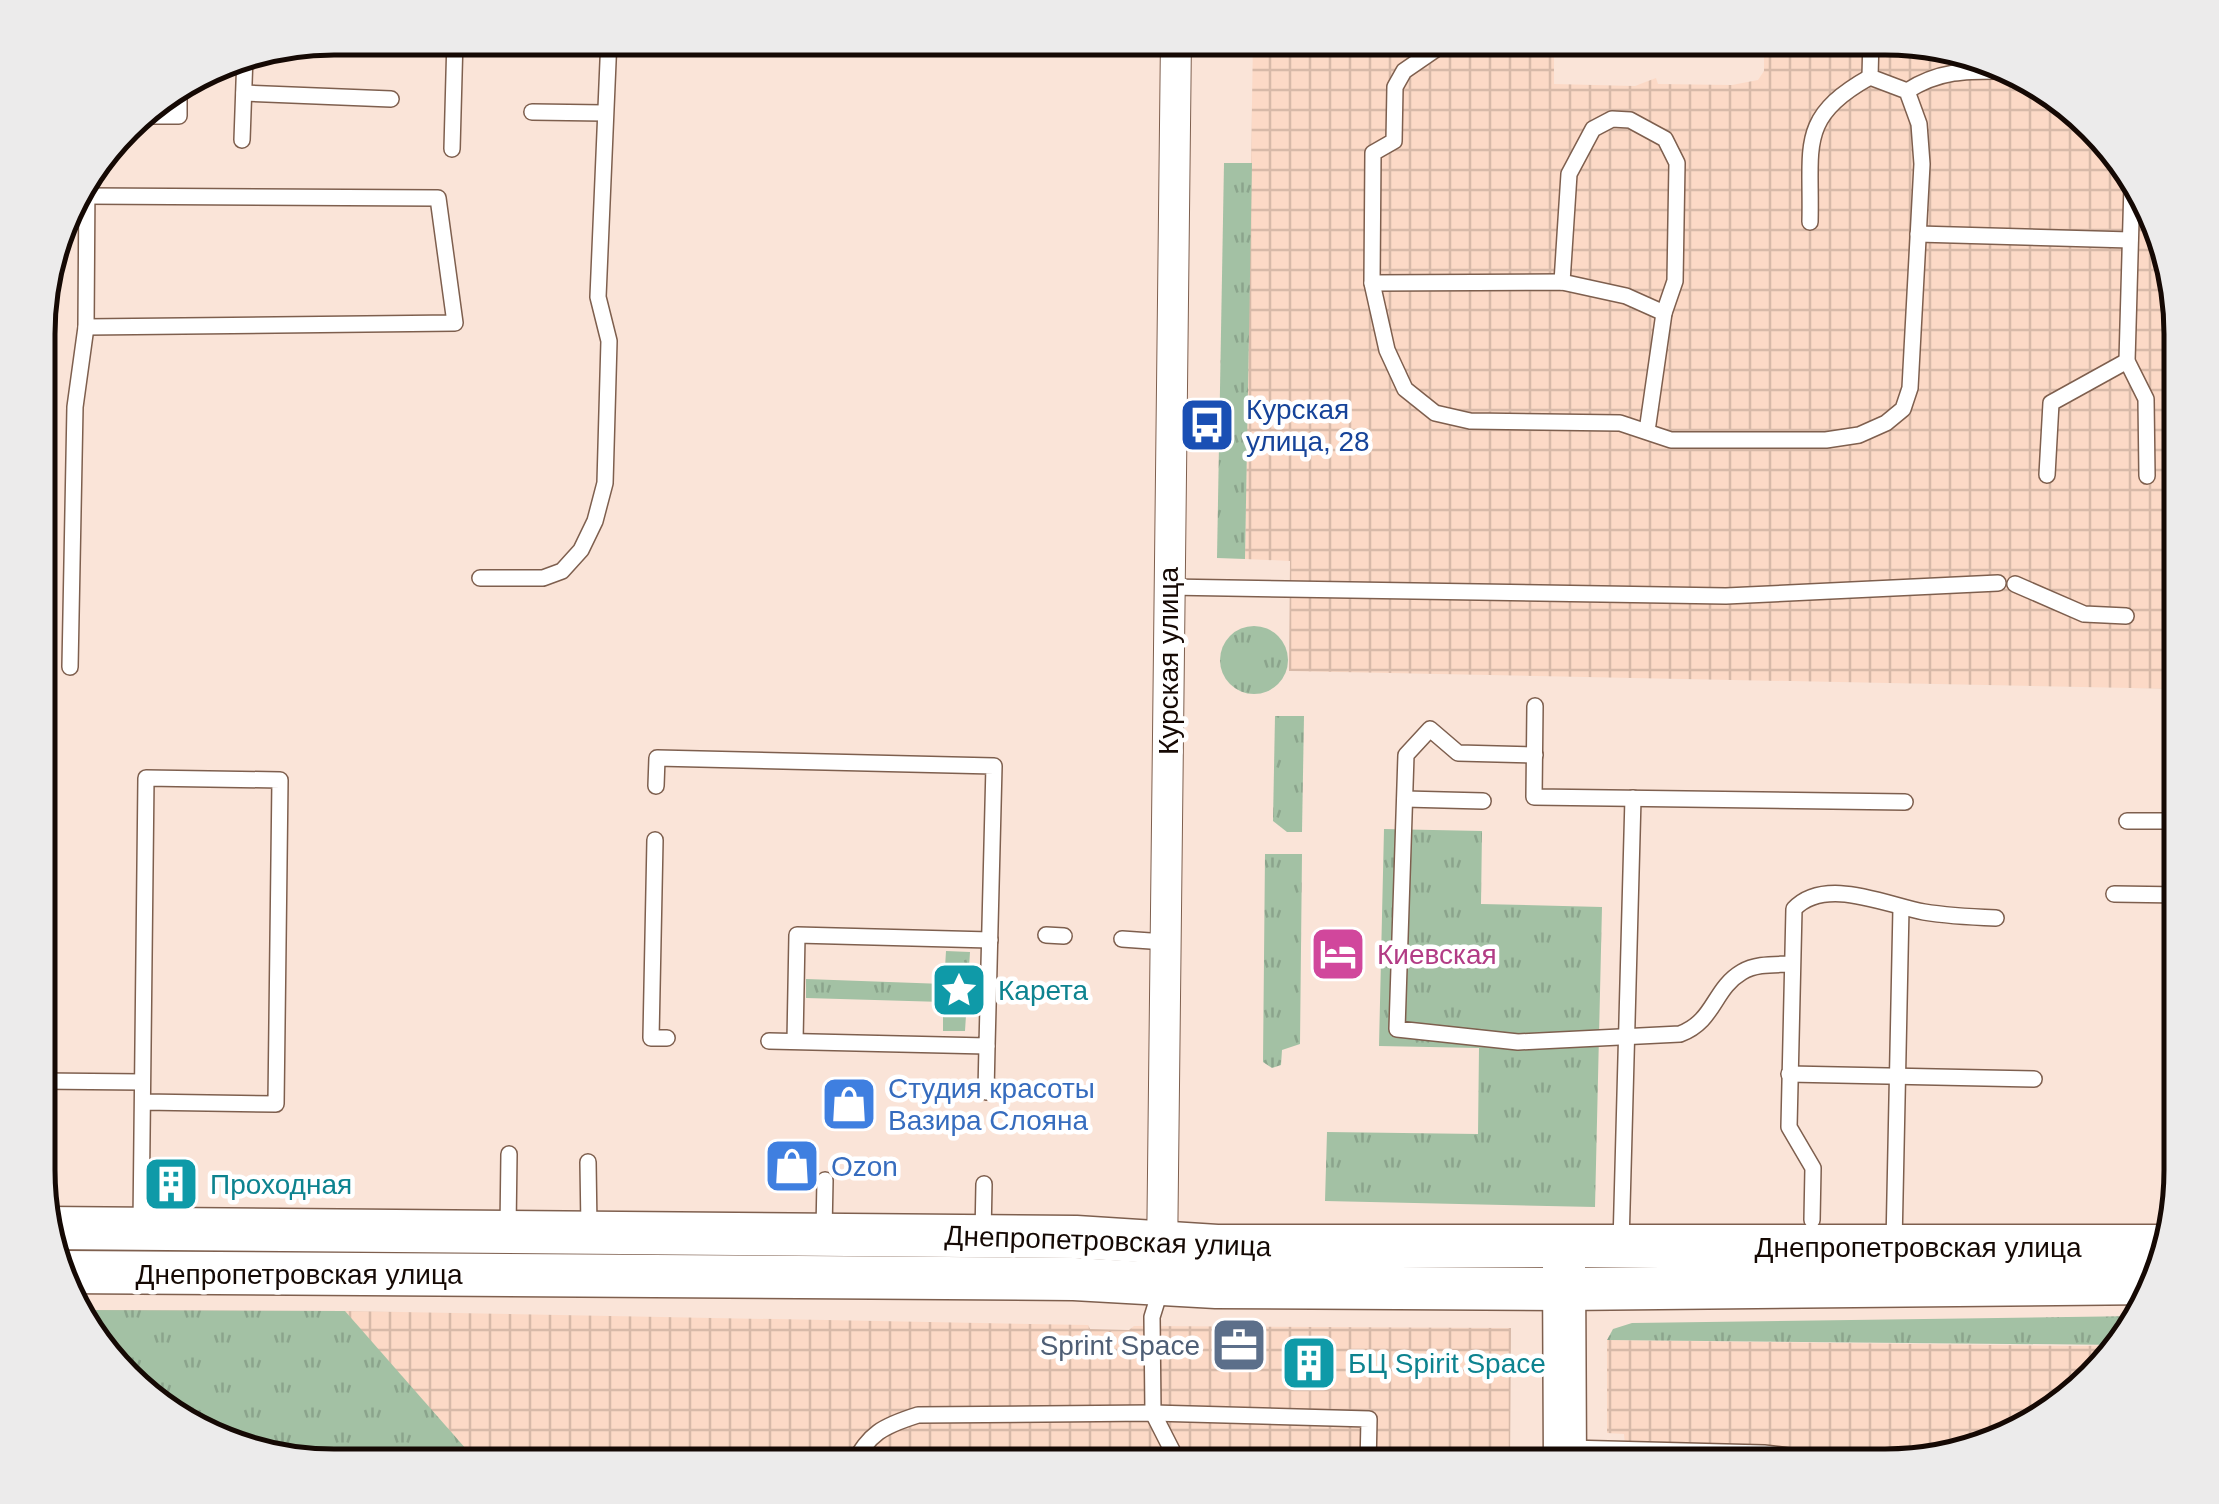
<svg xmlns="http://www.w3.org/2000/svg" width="2219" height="1504" viewBox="0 0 2219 1504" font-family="Helvetica,sans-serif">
<defs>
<pattern id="industrial-grid" width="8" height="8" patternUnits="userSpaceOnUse" patternTransform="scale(2.5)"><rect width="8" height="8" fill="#fcd9c6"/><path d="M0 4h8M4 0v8" fill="none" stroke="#d7b9a8"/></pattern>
<pattern id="grass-tufts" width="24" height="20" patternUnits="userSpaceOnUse" patternTransform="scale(2.5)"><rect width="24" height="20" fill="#a3c1a4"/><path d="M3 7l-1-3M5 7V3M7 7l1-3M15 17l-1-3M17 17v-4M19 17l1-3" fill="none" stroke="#8ba48c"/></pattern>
</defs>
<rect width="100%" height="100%" fill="#fae4d8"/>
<g fill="url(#industrial-grid)">
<path d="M1253,38H1554V84L1635,86L1656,78L1658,84L1732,85L1758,80L1764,71V38H1904L1981,53L2065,98L2142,186L2181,315V689L1289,671L1290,561L1245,559Z"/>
<path d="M74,1310L345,1311L1088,1325L1090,1329L1129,1330L1134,1326L1511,1328L1510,1466H315L238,1451L154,1406L77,1318Z"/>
<path d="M1607,1340L2081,1346L2123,1345L2017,1436L1886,1466H1616L1626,1457L1624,1434L1607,1433Z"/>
</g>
<g fill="url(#grass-tufts)">
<path d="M1224,163H1252L1245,559L1217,558Z"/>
<circle cx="1254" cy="660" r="34"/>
<path d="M1275,716H1304L1302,832H1287L1273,821Z"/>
<path d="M1384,829L1482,831L1481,904L1602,907L1595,1207L1325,1201L1327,1132L1478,1134L1479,1048L1379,1046Z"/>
<path d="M1265,854H1302L1300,1044L1282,1050L1281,1065L1272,1068L1263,1062Z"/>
<path d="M946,951L970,952L965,1031H943V1002L806,998V979L944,984Z"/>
<path d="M74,1310L345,1311L481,1466H315L238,1451L154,1406L77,1318Z"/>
<path d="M2139,1316L2123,1345L1607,1340L1613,1329L1632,1323Z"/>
</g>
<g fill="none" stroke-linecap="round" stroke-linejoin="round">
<g stroke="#7e5f4e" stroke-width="18">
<g id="lane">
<path d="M1452,38L1404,71L1395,87L1394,141L1373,153L1372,283L1387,350L1405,389L1435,413L1470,421L1620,423L1671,440H1826L1859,435L1886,423L1903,409L1910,388L1922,164L1919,124L1907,91L1870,77L1871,38"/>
<path d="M1610,42V38"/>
<path d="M555,46H608"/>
<path d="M1907,91C1943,68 1973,71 2015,71"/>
<path d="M244,93L391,99"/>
<path d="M532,112L604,113"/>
<path d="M135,116H179V86"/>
<path d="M242,140L245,55"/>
<path d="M452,149L455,38"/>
<path d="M2132,185L2127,361L2146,399L2147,476"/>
<path d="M1810,222C1812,146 1797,118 1870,77"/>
<path d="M1918,234L2130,240"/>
<path d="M1562,282L1569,174L1593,129L1612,119L1630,120L1665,139L1677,163L1675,281L1664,313L1647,431"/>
<path d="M1372,283L1562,282L1626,296L1664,313"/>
<path d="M86,327L455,323L438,198L87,196"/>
<path d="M2047,475L2051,403L2127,361"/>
<path d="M480,578H543L562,571L581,550L595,521L605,483L609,341L598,297L609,38"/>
<path d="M2015,584L2084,614L2126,616"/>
<path d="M1168,587L1726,596L1998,583"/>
<path d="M70,667L75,407L86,327L87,178"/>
<path d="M1535,706L1534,797L1905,802"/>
<path d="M1535,755L1458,753L1430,729L1406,755L1397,1029L1518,1042L1680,1034C1715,1021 1713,989 1742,972C1757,963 1776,965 1791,964"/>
<path d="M656,786L657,758L994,766L987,1046L769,1041"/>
<path d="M1405,799L1483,801"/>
<path d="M2127,821H2181"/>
<path d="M655,840L651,1038H667"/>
<path d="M2114,894L2181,895"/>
<path d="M1046,935L1064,936"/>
<path d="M1122,939L1165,942"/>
<path d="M795,1041L797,935L990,940"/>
<path d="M1789,1074L2034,1079"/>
<path d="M40,1081L142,1082"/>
<path d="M986,1092L987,1046"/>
<path d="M588,1162L589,1228"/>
<path d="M1812,1220L1813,1168L1789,1127L1794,909C1825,876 1886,905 1924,912C1948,916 1971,917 1996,918"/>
<path d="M141,1224L146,778L280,780L276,1104L143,1102"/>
<path d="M508,1228L509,1154"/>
<path d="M824,1231L825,1180"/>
<path d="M983,1235L984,1184"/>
<path d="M1621,1244L1633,798"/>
<path d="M1894,1244L1901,908"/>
<path d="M1161,1288L1152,1317L1153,1413L1180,1466"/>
<path d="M1569,1448L1764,1453L1872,1466"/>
<path d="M852,1466C869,1433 883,1426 918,1415L1153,1413L1369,1419L1368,1466"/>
</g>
</g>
<g stroke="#7e5f4e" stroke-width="32">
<path id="street" d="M1162,1260L1176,38"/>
</g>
<g stroke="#7e5f4e" stroke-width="45">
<g id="secondary">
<path d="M46,1228L1076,1237L1217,1246H2170"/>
<path d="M1564,1264L1565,1466"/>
<path d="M62,1272L1074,1279L1216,1287L1564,1289L2157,1283"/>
</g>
</g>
<use href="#lane" stroke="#fff" stroke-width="15"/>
<use href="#street" stroke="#fff" stroke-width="30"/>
<use href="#secondary" stroke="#fff" stroke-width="42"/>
</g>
<defs>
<g id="bus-square" transform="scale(2.875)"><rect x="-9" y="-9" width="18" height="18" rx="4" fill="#1a4fb4" stroke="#fff"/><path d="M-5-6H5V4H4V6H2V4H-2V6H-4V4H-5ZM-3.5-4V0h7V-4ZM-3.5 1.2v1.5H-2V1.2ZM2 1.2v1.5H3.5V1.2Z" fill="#fff"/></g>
<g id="hotel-square" transform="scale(2.875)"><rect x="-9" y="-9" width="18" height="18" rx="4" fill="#d1479c" stroke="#fff"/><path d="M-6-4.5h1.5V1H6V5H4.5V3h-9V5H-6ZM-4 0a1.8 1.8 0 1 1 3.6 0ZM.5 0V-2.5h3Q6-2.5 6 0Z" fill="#fff"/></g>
<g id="sight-square" transform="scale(2.875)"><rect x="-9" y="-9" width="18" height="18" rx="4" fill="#0f9aa8" stroke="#fff"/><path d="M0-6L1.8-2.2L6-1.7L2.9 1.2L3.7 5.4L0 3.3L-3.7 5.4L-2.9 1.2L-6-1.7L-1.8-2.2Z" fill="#fff"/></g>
<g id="shop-square" transform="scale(2.875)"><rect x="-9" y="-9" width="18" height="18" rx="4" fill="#3f7fe0" stroke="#fff"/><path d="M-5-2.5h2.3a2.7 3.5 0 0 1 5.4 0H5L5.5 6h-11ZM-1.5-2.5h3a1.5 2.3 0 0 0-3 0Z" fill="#fff"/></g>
<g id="building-square" transform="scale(2.875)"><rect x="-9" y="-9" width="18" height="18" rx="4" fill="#0f9aa8" stroke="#fff"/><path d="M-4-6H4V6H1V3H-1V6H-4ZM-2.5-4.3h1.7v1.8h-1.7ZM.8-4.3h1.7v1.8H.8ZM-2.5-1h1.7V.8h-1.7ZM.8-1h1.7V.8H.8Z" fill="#fff"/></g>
<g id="office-square" transform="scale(2.875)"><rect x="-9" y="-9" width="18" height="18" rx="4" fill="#5c6f8a" stroke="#fff"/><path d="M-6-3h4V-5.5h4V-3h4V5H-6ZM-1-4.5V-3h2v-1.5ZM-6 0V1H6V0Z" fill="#fff"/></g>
</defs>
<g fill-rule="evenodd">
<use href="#bus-square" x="1207" y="425"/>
<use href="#hotel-square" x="1338" y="954"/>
<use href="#sight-square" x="959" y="990"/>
<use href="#shop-square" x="849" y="1104"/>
<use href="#shop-square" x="792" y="1166"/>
<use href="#building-square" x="171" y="1184"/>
<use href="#office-square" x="1239" y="1345"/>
<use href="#building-square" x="1309" y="1363"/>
</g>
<g text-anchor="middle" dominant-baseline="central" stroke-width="9" stroke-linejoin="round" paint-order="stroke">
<g font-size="28" fill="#164399" stroke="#fff" text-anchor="start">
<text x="1246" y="409">Курская<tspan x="1246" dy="32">улица, 28</tspan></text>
</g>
<g font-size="28" fill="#150904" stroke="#fff">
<text transform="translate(1168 661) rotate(-90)">Курская улица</text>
<text transform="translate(1108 1241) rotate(2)">Днепропетровская улица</text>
<text x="1918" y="1247">Днепропетровская улица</text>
<text x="299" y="1274">Днепропетровская улица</text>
</g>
<g font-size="28" fill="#b23c85" stroke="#fff" text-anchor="start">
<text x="1377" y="954">Киевская</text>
</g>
<g font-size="28" fill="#0d838f" stroke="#fff" text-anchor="start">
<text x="998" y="990">Карета</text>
<text x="210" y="1184">Проходная</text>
<text x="1348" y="1363">БЦ Spirit Space</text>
</g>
<g font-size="28" fill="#366cbe" stroke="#fff" text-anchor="start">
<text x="888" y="1088">Студия красоты<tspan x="888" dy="32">Вазира Слояна</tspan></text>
<text x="831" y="1166">Ozon</text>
</g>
<g font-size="28" fill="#4e5e75" stroke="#fff" text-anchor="end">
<text x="1200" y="1345">Sprint Space</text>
</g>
</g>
<path d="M0 0H2219V1504H0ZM334 55H1885A279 279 0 0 1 2164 334V1170A279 279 0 0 1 1885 1449H334A279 279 0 0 1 55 1170V334A279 279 0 0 1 334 55Z" fill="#ecebeb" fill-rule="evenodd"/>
<path fill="none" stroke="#150904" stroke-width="5" d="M334 55H1885A279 279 0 0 1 2164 334V1170A279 279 0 0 1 1885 1449H334A279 279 0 0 1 55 1170V334A279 279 0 0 1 334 55Z"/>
</svg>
